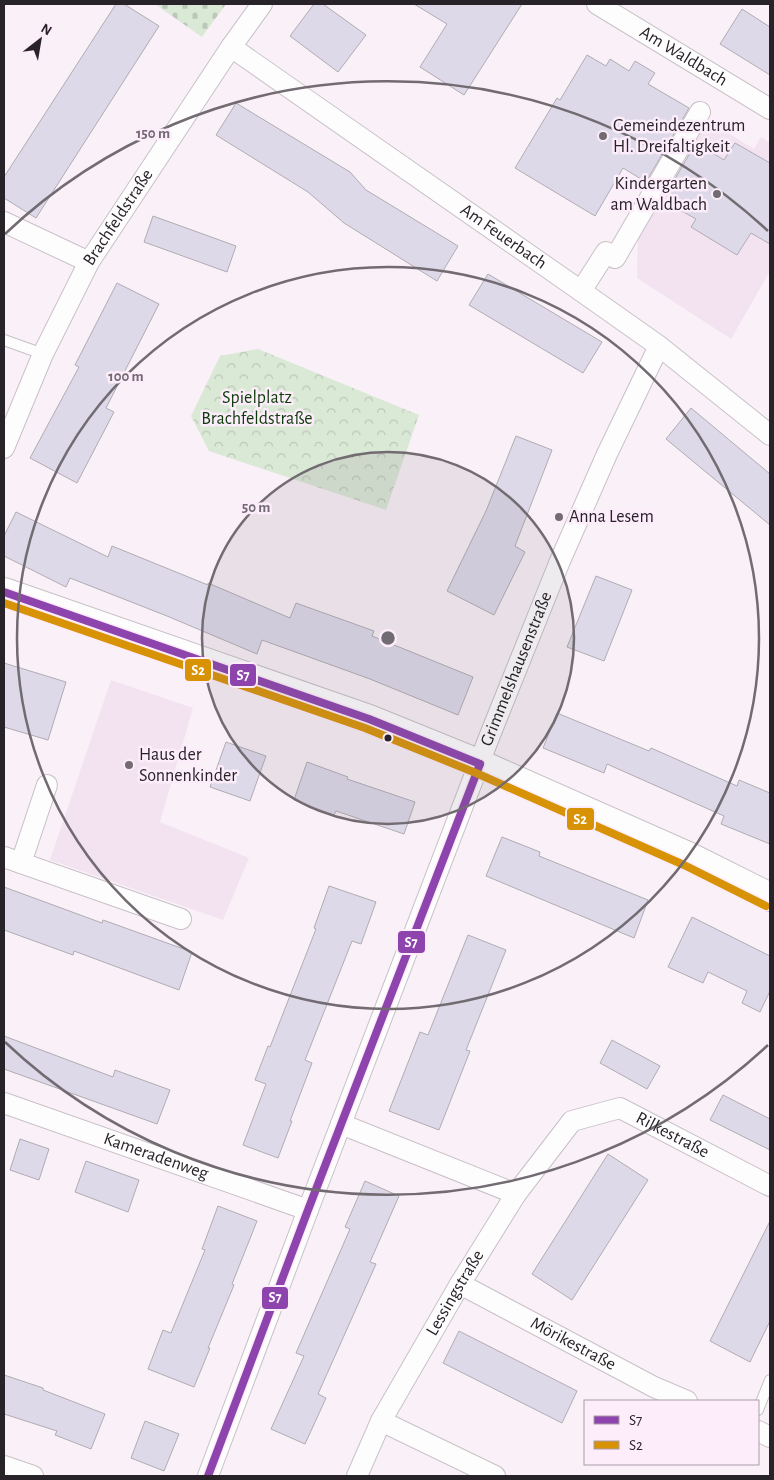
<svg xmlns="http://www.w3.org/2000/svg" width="774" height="1480" viewBox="0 0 774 1480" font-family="'Alegreya Sans',sans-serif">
<defs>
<pattern id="cemetery-stones" width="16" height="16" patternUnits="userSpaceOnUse" patternTransform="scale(1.25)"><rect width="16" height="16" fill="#dae8d6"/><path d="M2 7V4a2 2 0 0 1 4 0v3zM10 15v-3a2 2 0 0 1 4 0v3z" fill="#bbc7b8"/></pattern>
<pattern id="park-crowns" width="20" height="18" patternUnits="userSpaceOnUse" patternTransform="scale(1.25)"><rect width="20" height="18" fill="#dae8d6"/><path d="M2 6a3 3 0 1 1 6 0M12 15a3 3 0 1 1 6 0" fill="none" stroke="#bbc7b8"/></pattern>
</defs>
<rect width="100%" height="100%" fill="#faf0f8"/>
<g fill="#f3e3f1">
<path d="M707,120L754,149L761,137L770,143V271L731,339L637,278L638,238Z"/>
<path d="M111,680L193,708L160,822L249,858L223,920L50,860Z"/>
</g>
<path fill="url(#cemetery-stones)" d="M155,4H226L202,37Z"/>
<path fill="url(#park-crowns)" d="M258,349L419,415L386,510L209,451L191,416L220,356Z"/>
<g fill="#ddd9e9" stroke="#b0acb2">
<path d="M116,4H124L159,26L36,218L4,198V177Z"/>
<path d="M314,4H323L366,35L338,72L290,36Z"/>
<path d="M414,4H522L464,95L420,67L447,24Z"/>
<path d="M742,9L770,27V75L720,44Z"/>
<path d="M587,55L606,66L610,59L629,71L635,61L655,73L648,84L689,108L646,182L623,168L595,216L515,168L557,98L560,100Z"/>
<path d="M236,103L350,172L366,190L458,246L437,281L344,223L308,192L216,135Z"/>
<path d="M696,143L724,160L735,143L770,163V244L751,233L737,255L691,227L696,219L671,205L675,199L666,194Z"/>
<path d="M153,216L236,246L227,272L144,242Z"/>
<path d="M488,274L602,342L583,373L469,305Z"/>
<path d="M117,283L159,304L106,408L114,412L77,483L30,458L79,367L75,365Z"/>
<path d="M691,408L770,474V525L666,439Z"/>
<path d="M516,436L552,450L515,546L525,552L494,615L447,591L486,511Z"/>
<path d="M16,512L108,557L112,546L208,585V583L290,618L296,603L374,631L372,636L473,677L458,715L370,679L262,640L257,654L167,616L70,578L66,587L4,556V536Z"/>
<path d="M596,576L632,590L604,661L567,647Z"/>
<path d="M4,663L66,682L48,740L4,727Z"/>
<path d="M557,713L649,751L651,748L737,786L739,780L770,793V844L721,824L724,816L607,764L604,773L543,748Z"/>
<path d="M226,742L266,756L250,801L210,787Z"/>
<path d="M307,762L348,777L347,779L415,802L404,834L336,811L334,815L294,800Z"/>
<path d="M502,837L540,852L539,856L648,900L634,938L486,876Z"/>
<path d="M329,886L376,902L361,944L352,941L305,1060L312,1063L290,1121H292L278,1158L243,1145L266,1084L255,1080L268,1046L270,1047L316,929L314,928Z"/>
<path d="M4,887L102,923L103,920L192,952L179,990L74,951L73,955L4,930Z"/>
<path d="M692,917L770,956V991L760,1012L742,1003L747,991L708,972L703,983L668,967Z"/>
<path d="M468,935L506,950L466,1050L470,1051L439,1130L389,1111L420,1032L428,1035Z"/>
<path d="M4,1036L113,1077L115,1070L170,1090L157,1124L4,1069Z"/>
<path d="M612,1040L660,1066L647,1089L600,1063Z"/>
<path d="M723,1095L770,1119V1150L710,1120Z"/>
<path d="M20,1139L49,1149L39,1180L10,1170Z"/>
<path d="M608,1154L648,1180L572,1300L532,1274Z"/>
<path d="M86,1161L139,1180L128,1212L75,1192Z"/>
<path d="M365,1181L399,1196L370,1262L376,1264L318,1394L326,1398L305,1444L271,1429L304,1356L296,1353L350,1229L345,1227Z"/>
<path d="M218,1206L257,1221L232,1284L234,1285L208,1348H210L194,1387L148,1369L163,1330L171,1333L205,1250L202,1249Z"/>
<path d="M770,1221V1321L750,1362L710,1341Z"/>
<path d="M459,1331L577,1391L562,1423L443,1363Z"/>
<path d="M4,1375L43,1388V1390L105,1414L91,1449L55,1435L57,1431L4,1414Z"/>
<path d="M145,1421L179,1434L164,1471L131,1458Z"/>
</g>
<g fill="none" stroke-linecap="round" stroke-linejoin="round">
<g stroke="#c8c1c6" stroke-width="12">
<g id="lane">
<path d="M4,340L43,354"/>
<path d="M758,1410L770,1380"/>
</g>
</g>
<g stroke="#c8c1c6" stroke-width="22">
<g id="street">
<path id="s1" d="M597,4L770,109"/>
<path id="s2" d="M231,47L581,291L659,346L770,435"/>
<path d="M4,222L89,262"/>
<path d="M581,291L606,252L615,258L700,112"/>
<path id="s3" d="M4,448L43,354L89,262L231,47L262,4"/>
<path d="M4,857L181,919"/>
<path d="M21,863L47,785"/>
<path id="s4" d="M4,1103L308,1210"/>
<path d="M341,1124L516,1194"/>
<path id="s5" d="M460,1284L654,1387L687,1401"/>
<path d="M381,1421L495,1476"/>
<path d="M758,1431L770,1437"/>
<path d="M4,1466L33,1476"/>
<path id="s6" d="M208,1476L308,1210L490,735L560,561L607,454L659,346"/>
<path id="s7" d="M357,1476L381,1421L460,1284L516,1194L572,1121L620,1108L770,1186"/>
</g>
</g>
<g stroke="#c8c1c6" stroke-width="30">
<path id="secondary" d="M4,592L369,719L480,764L688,856L770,897"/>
</g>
<use href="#lane" stroke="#fefdfe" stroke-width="10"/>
<use href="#street" stroke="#fefdfe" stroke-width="20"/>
<use href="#secondary" stroke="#fefdfe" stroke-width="28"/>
<g stroke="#fdedfb" stroke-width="11">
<g id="bus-1">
<path d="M4,592L369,719L480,764"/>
<path d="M208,1476L308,1210L480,764"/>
</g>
</g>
<g stroke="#fdedfb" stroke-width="11">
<path id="bus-2" d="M4,603L365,728L476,773L684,865L766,906"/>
</g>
<use href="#bus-1" stroke="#8e44ad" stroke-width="8"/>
<use href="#bus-2" stroke="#d89206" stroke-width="8"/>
</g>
<circle cx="388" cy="638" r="186" fill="#726b71" fill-opacity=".12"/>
<g fill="none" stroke="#726b71" stroke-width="2.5">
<circle cx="388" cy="638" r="186"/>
<circle cx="388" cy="638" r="371"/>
<path d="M768 1045A557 557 0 0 1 5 1042M5 234A557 557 0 0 1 768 231"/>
</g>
<g fill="#726b71" stroke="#fdedfb" stroke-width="2">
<circle cx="603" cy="136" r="5"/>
<circle cx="717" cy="194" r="5"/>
<circle cx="559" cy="517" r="5"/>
<circle cx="129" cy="765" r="5"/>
</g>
<circle fill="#282328" stroke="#fdedfb" stroke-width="2" cx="388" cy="738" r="4.5"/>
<g text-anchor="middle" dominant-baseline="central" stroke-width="5" stroke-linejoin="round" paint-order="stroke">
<g font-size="18" fill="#282328" stroke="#fdedfb">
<text stroke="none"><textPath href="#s1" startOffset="101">Am Waldbach</textPath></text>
<text stroke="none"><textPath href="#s3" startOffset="258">Brachfeldstraße</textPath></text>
<text stroke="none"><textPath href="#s2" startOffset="332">Am Feuerbach</textPath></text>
<text stroke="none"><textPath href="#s6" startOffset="864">Grimmelshausenstraße</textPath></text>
<text stroke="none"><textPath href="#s7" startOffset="525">Rilkestraße</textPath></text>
<text stroke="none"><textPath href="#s4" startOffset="161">Kameradenweg</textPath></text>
<text stroke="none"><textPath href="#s7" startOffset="208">Lessingstraße</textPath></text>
<text stroke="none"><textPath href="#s5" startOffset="128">Mörikestraße</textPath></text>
</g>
<g font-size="18" fill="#282328" stroke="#fdedfb" text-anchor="start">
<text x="613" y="126">Gemeindezentrum<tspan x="613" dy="21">Hl. Dreifaltigkeit</tspan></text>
<text x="707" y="184" text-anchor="end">Kindergarten<tspan x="707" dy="21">am Waldbach</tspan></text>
<text x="569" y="517">Anna Lesem</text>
<text x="139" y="755">Haus der<tspan x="139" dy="21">Sonnenkinder</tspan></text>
</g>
<g font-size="18" fill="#0b3d09" stroke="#fdedfb">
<text x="257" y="398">Spielplatz<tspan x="257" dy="21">Brachfeldstraße</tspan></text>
</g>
</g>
<circle cx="388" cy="638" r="8" fill="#726b71" stroke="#fdedfb" stroke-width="2.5"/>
<g font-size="15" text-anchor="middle" font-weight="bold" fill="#726b71" stroke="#fdedfb" stroke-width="5" stroke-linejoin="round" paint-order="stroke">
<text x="153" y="138">150 m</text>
<text x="126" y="381">100 m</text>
<text x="256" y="512">50 m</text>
</g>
<g stroke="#fdedfb" stroke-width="2">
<rect x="184" y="658" width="28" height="24" rx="5" fill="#d89206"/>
<rect x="229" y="663" width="28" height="24" rx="5" fill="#8e44ad"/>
<rect x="566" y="807" width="29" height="24" rx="5" fill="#d89206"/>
<rect x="397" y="930" width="29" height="24" rx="5" fill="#8e44ad"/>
<rect x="261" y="1286" width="28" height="24" rx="5" fill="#8e44ad"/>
</g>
<g font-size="14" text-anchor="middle" font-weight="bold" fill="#fff">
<text x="198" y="675">S2</text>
<text x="243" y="680">S7</text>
<text x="580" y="824">S2</text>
<text x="411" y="947">S7</text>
<text x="275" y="1302">S7</text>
</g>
<rect width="774" height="1480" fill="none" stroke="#282328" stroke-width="10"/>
<rect x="584" y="1400" width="175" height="65" fill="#fdedfb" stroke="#a89ca7"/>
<rect x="594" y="1416" width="25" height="8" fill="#8e44ad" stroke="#a89ca7"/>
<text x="629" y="1425" font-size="15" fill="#282328">S7</text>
<rect x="594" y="1441" width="25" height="8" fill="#d89206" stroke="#a89ca7"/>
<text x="629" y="1450" font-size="15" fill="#282328">S2</text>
<g transform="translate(40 40) rotate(31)" stroke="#fdedfb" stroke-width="4" paint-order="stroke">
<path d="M0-4L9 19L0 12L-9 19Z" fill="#282328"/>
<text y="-8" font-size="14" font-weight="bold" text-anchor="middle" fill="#282328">N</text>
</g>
</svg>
